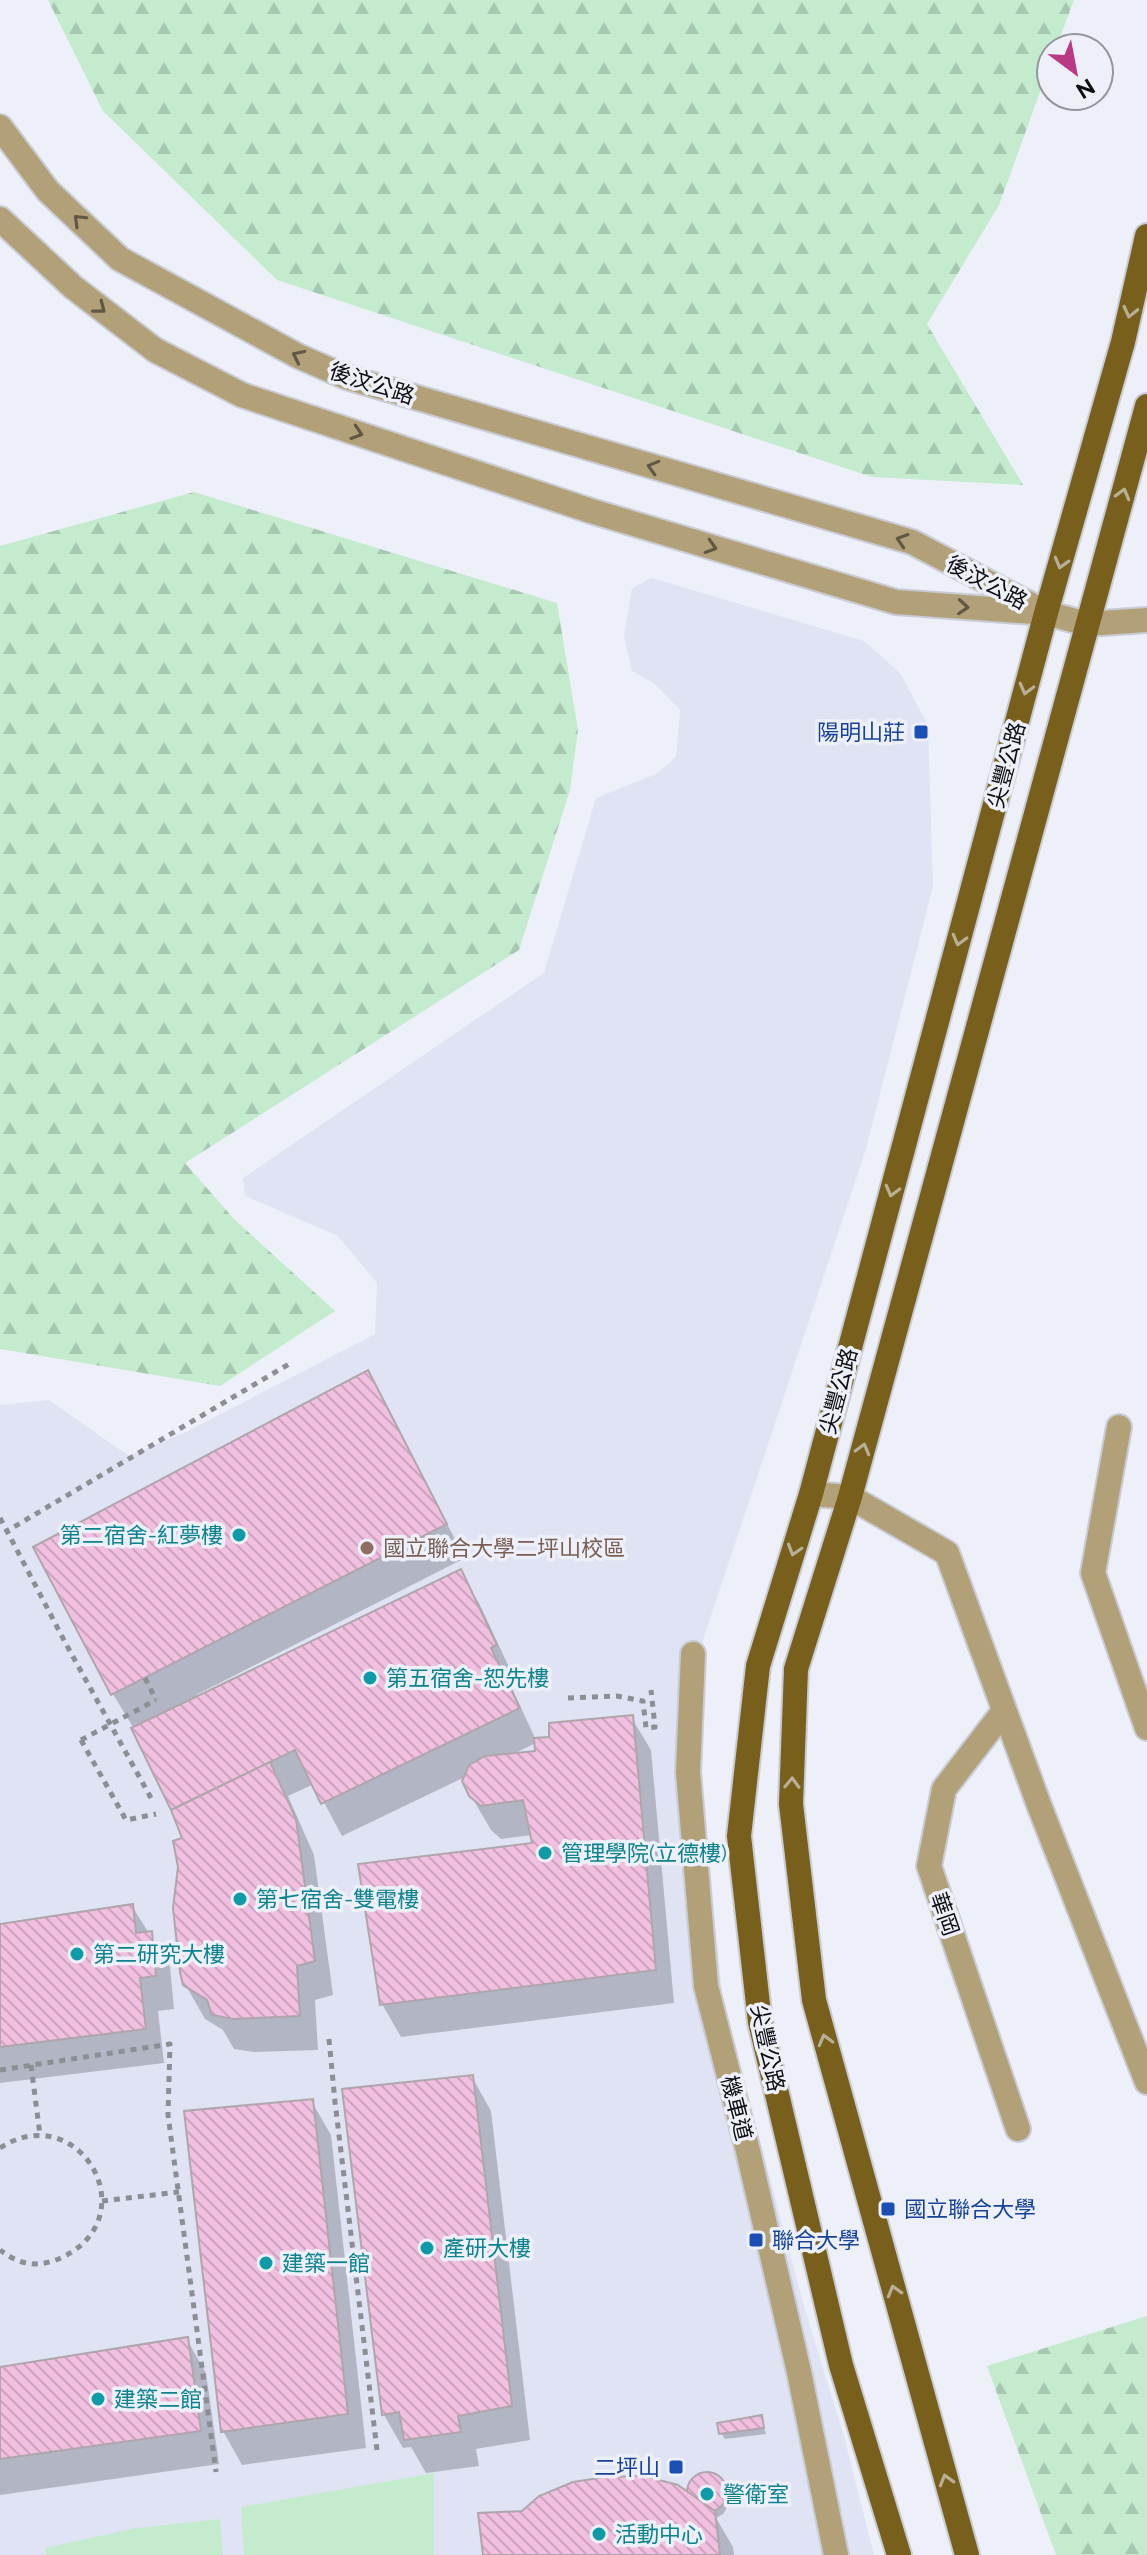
<svg xmlns="http://www.w3.org/2000/svg" width="1147" height="2555" viewBox="0 0 1147 2555" font-family="Raleway,'Noto Sans TC',sans-serif">
<defs>
<pattern id="forest-firs" width="22" height="20" patternUnits="userSpaceOnUse" patternTransform="scale(2)"><rect width="22" height="20" fill="#c4ebce"/><path d="M5 1l3.5 6h-7zM16 11l3.5 6h-7z" fill="#a7c8b0"/></pattern>
<pattern id="building-back-hatch" width="6" height="6" patternUnits="userSpaceOnUse" patternTransform="scale(2)"><rect width="6" height="6" fill="#f1bfe0"/><path d="M-1 5l2 2M0 0l6 6M5-1l2 2" fill="none" stroke="#cda3bf"/></pattern>
</defs>
<rect width="100%" height="100%" fill="#edf0f9"/>
<path fill="#dfe3f4" d="M652,578L864,641L900,673L928,725L933,886L866,1149L703,1640L699,1771L723,2002L804,2306L845,2440L874,2555H0V1405L49,1400L129,1456L188,1431L375,1334L377,1283L338,1236L245,1196L243,1178L544,973L596,798L656,774L676,757L680,710L655,684L632,671L624,636L632,588Z"/>
<g fill="#c4ebce">
<path d="M434,2473V2555H244L241,2507Z"/>
<path d="M220,2519L223,2555H46L45,2548L136,2528Z"/>
</g>
<g fill="url(#forest-firs)">
<path d="M48,0H1074L1056,48H1051V62L999,205L927,324L1023,485L872,477L277,280L103,111Z"/>
<path d="M194,492L557,603L578,730L570,790L519,950L185,1163L234,1219L335,1311L220,1386L0,1349V546Z"/>
<path d="M1147,2316V2555H1056L987,2366Z"/>
</g>
<g fill="#0003" fill-rule="evenodd">
<path d="M367,1373L465,1558L196,1695L198,1698L460,1572L480,1605L515,1680L509,1682L536,1740L551,1739L631,1717L651,1750L674,2003L401,2037L382,2004L534,1844L532,1835L501,1839L491,1830L471,1796L467,1776L342,1836L314,1784L288,1796L314,1855L333,1995L315,2000L318,2050L254,2052L234,2049L223,2030L205,2019L185,1984V1839L133,1727L113,1694ZM536,1743L537,1753L511,1755Z"/>
<path d="M132,1906L170,1967L174,2009L158,2011L164,2063L0,2083V1926Z"/>
<path d="M472,2077L491,2111L530,2440L476,2449L479,2466L426,2473L411,2447L403,2448L384,2415L344,2091Z"/>
<path d="M312,2102L331,2135L366,2448L242,2465L223,2431Z"/>
<path d="M187,2340L206,2373L219,2464L0,2495V2369Z"/>
<path d="M761,2417L766,2434L725,2439L721,2433Z"/>
<path d="M704,2474L714,2475L726,2489L729,2504L723,2514L716,2518L733,2547L734,2555H485L522,2513L687,2494L694,2479Z"/>
</g>
<g fill="url(#building-back-hatch)" stroke="#afa6ab" stroke-width="2">
<path d="M368,1370L447,1524L111,1695L33,1547Z"/>
<path d="M461,1569L497,1645L491,1648L520,1708L321,1804L295,1750L171,1810L131,1728Z"/>
<path d="M633,1715L656,1970L380,2005L358,1864L532,1843L523,1800L481,1806L469,1796L462,1781L469,1765L485,1756L535,1751L534,1738L549,1737V1723Z"/>
<path d="M270,1762L296,1819L315,1961L297,1966L300,2016L233,2019L212,2015L207,2000L183,1985L180,1972L173,1908L178,1867L173,1841L182,1838L171,1810Z"/>
<path d="M133,1904L136,1933L152,1931L156,1976L140,1978L146,2029L0,2047V1924Z"/>
<path d="M473,2075L512,2406L458,2416L461,2432L404,2440L399,2412L382,2415L342,2089Z"/>
<path d="M313,2099L348,2414L221,2432L184,2111Z"/>
<path d="M188,2337L201,2431L0,2459V2367Z"/>
<path d="M762,2415L764,2428L719,2434L717,2423Z"/>
<circle cx="707" cy="2492" r="20"/>
<path d="M644,2476L678,2485L715,2511L720,2555H483L478,2513L522,2511L539,2496L573,2482L605,2477Z"/>
</g>
<g fill="none" stroke-linecap="round" stroke-linejoin="round">
<g stroke="#c9ccd4" stroke-width="28">
<g id="minor">
<path d="M0,127L48,191L120,259L298,356L346,377L912,542L1037,608"/>
<path d="M0,219L73,287L155,350L242,395L591,511L896,602L1046,613L1087,624L1147,620"/>
<path d="M1119,1427L1093,1573L1147,1728"/>
<path d="M811,1494L850,1497L947,1553L1039,1805L1147,2082"/>
<path d="M693,1654L688,1772L706,1986L748,2151L799,2372L836,2555"/>
<path d="M1004,1711L944,1789L929,1866L1018,2129"/>
</g>
</g>
<g stroke="#c9ccd4" stroke-width="28">
<g id="major">
<path d="M899,2555L841,2365L760,2022L739,1836L758,1666L811,1494L1046,613L1123,342L1147,236"/>
<path d="M967,2555L814,2000L791,1804L796,1669L850,1497L1147,406"/>
</g>
</g>
<g stroke="#8c8e94" stroke-width="5" stroke-dasharray="6 6" stroke-linecap="butt">
<path d="M0,1518L7,1531"/>
<path d="M145,1678L156,1700"/>
<path d="M568,1698L617,1696L643,1701L646,1728L655,1727L651,1690"/>
<path d="M81,1740L126,1820L156,1814"/>
<path d="M151,1798L66,1644L7,1531L289,1364"/>
<path d="M329,2039L335,2102L377,2450"/>
<path d="M31,2065L40,2135"/>
<path d="M0,2070L170,2044L168,2115L216,2472"/>
<path d="M0,2148C78,2097 148,2215 63,2257C39,2268 21,2266 0,2250"/>
<path d="M102,2201L179,2192"/>
</g>
<use href="#minor" stroke="#b2a178" stroke-width="24"/>
<use href="#major" stroke="#78601c" stroke-width="24"/>
<path stroke="#8c8e94" stroke-width="5" stroke-dasharray="6 6" stroke-linecap="butt" d="M81,1740L156,1700"/>
</g>
<defs><path id="oneway-chevron" d="M-2-3.5L2.5 0L-2 3.5" fill="none" stroke-width="1.6" stroke-linecap="round" stroke-linejoin="round" transform="scale(2)"/></defs>
<g stroke="#605844">
<use href="#oneway-chevron" transform="translate(79 220) rotate(-136)"/>
<use href="#oneway-chevron" transform="translate(100 308) rotate(38)"/>
<use href="#oneway-chevron" transform="translate(298 356) rotate(-154)"/>
<use href="#oneway-chevron" transform="translate(357 433) rotate(18)"/>
<use href="#oneway-chevron" transform="translate(653 467) rotate(-164)"/>
<use href="#oneway-chevron" transform="translate(902 540) rotate(-162)"/>
<use href="#oneway-chevron" transform="translate(711 547) rotate(17)"/>
<use href="#oneway-chevron" transform="translate(963 607) rotate(4)"/>
</g>
<g stroke="#b8af96">
<use href="#oneway-chevron" transform="translate(1130 312) rotate(103)"/>
<use href="#oneway-chevron" transform="translate(1123 494) rotate(-75)"/>
<use href="#oneway-chevron" transform="translate(1061 563) rotate(106)"/>
<use href="#oneway-chevron" transform="translate(1026 689) rotate(105)"/>
<use href="#oneway-chevron" transform="translate(959 940) rotate(105)"/>
<use href="#oneway-chevron" transform="translate(892 1191) rotate(105)"/>
<use href="#oneway-chevron" transform="translate(863 1449) rotate(-75)"/>
<use href="#oneway-chevron" transform="translate(794 1550) rotate(107)"/>
<use href="#oneway-chevron" transform="translate(792 1783) rotate(-88)"/>
<use href="#oneway-chevron" transform="translate(825 2040) rotate(-105)"/>
<use href="#oneway-chevron" transform="translate(894 2291) rotate(-106)"/>
<use href="#oneway-chevron" transform="translate(946 2480) rotate(-106)"/>
</g>
<g fill="#1a4fb4" stroke="#edf0f9" stroke-width="3">
<rect x="913" y="724" width="16" height="16" rx="4"/>
<rect x="880" y="2201" width="16" height="16" rx="4"/>
<rect x="748" y="2232" width="16" height="16" rx="4"/>
<rect x="668" y="2459" width="16" height="16" rx="4"/>
</g>
<g fill="#0f9aa8" stroke="#edf0f9" stroke-width="3">
<circle cx="239" cy="1535" r="8"/>
<circle cx="370" cy="1678" r="8"/>
<circle cx="545" cy="1853" r="8"/>
<circle cx="240" cy="1899" r="8"/>
<circle cx="77" cy="1954" r="8"/>
<circle cx="427" cy="2248" r="8"/>
<circle cx="266" cy="2263" r="8"/>
<circle cx="98" cy="2399" r="8"/>
<circle cx="707" cy="2494" r="8"/>
<circle cx="599" cy="2534" r="8"/>
</g>
<circle fill="#8d6e63" stroke="#edf0f9" stroke-width="3" cx="367" cy="1548" r="8"/>
<g text-anchor="middle" dominant-baseline="central" stroke-width="7" stroke-linejoin="round" paint-order="stroke">
<g font-size="22" fill="#0e0e11" stroke="#edf0f9">
<text transform="translate(372 383) rotate(18)">後汶公路</text>
<text transform="translate(987 582) rotate(28)">後汶公路</text>
<text transform="translate(1006 765) rotate(-75)">尖豐公路</text>
<text transform="translate(838 1391) rotate(-75)">尖豐公路</text>
<text transform="translate(945 1914) rotate(71)">華岡</text>
<text transform="translate(768 2048) rotate(78)">尖豐公路</text>
<text transform="translate(737 2108) rotate(76)">機車道</text>
</g>
<g font-size="22" fill="#164399" stroke="#edf0f9" text-anchor="end">
<text x="905" y="732">陽明山莊</text>
<text x="904" y="2209" text-anchor="start">國立聯合大學</text>
<text x="772" y="2240" text-anchor="start">聯合大學</text>
<text x="660" y="2467">二坪山</text>
</g>
<g font-size="22" fill="#0d838f" stroke="#edf0f9" text-anchor="start">
<text x="223" y="1535" text-anchor="end">第二宿舍-紅夢樓</text>
<text x="386" y="1678">第五宿舍-恕先樓</text>
<text x="561" y="1853">管理學院(立德樓)</text>
<text x="256" y="1899">第七宿舍-雙電樓</text>
<text x="93" y="1954">第二研究大樓</text>
<text x="443" y="2248">產研大樓</text>
<text x="282" y="2263">建築一館</text>
<text x="114" y="2399">建築二館</text>
<text x="723" y="2494">警衛室</text>
<text x="615" y="2534">活動中心</text>
</g>
<g font-size="22" fill="#785e54" stroke="#edf0f9" text-anchor="start">
<text x="383" y="1548">國立聯合大學二坪山校區</text>
</g>
</g>
<g transform="translate(1075 72) rotate(148)"><circle r="38" fill="#edf0f9" stroke="#94969c" stroke-width="2"/>
<path d="M0-6L14 30L0 20L-14 30Z" fill="#b93985"/>
<text y="-12" font-size="22" font-weight="bold" text-anchor="middle" fill="#0e0e11">N</text>
</g>
</svg>
